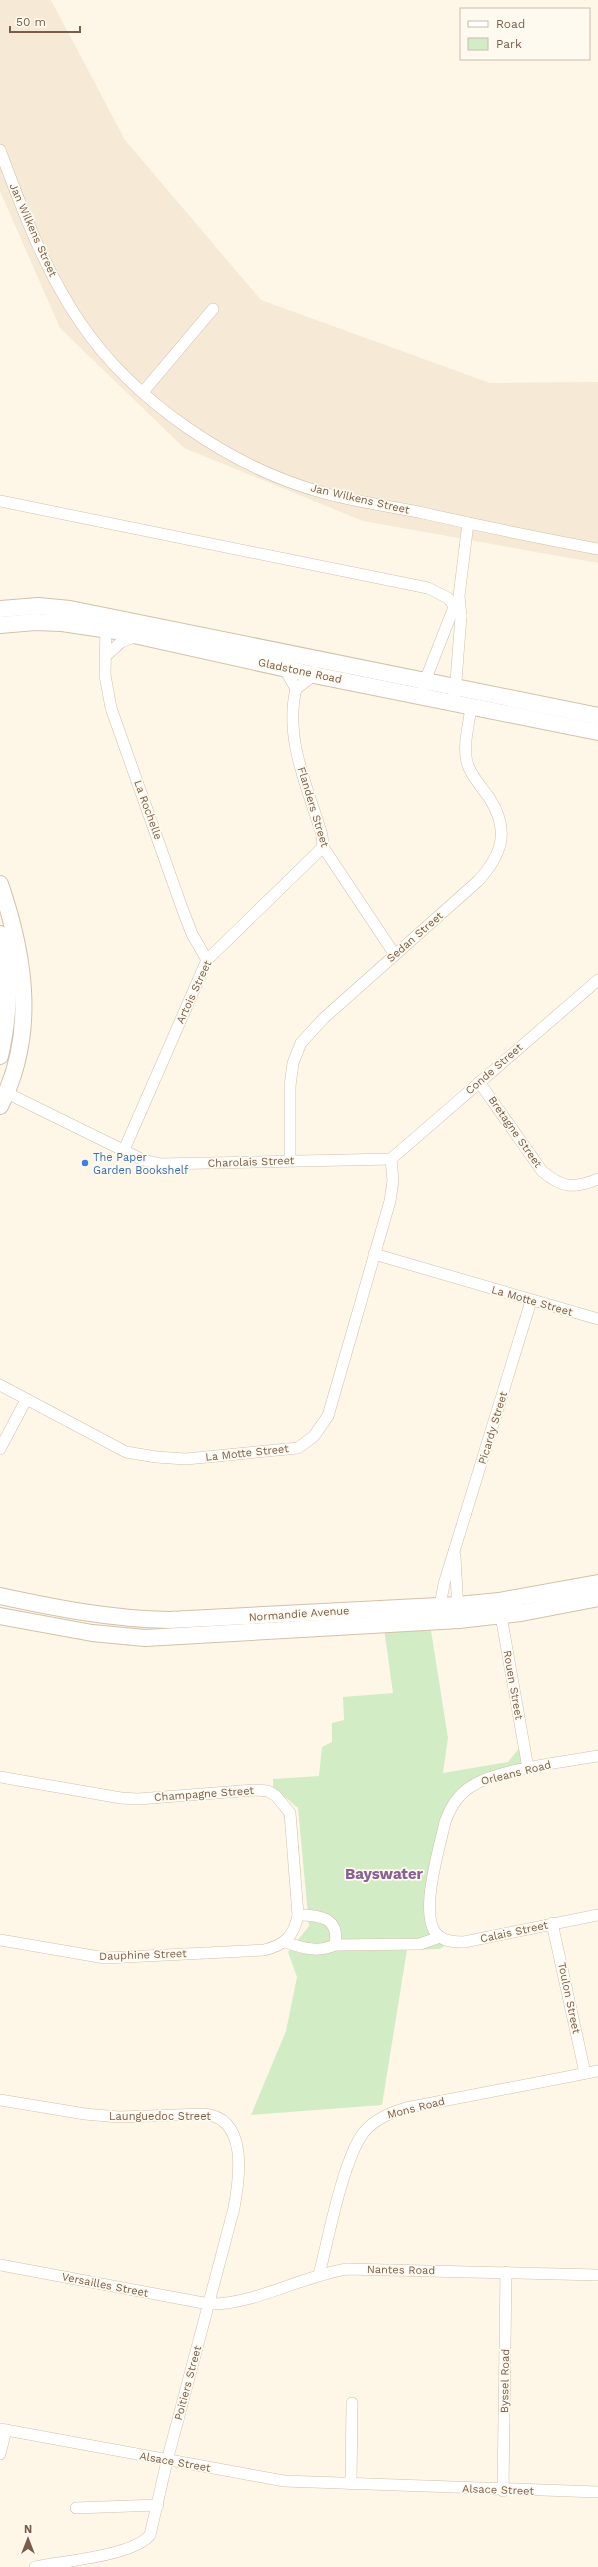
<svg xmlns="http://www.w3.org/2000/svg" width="598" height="2567" viewBox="0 0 598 2567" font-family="'Work Sans',sans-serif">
<rect width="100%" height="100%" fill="#fef7e8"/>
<path fill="#f6e9d6" d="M0,0H51L125,140L261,300L490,383L598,382V563L363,521L184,448L60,328L0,191Z"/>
<path fill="#d2edc5" d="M430,1624L448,1738L443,1773L508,1762L520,1747L523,1767L485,1775L450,1807L428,1908L447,1944L440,1949L407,1950L382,2105L251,2115L286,2031L297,1977L288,1952L309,1926L298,1808L273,1787V1779L319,1776L322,1747L332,1742V1723L344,1720L343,1697L393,1693L384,1629Z"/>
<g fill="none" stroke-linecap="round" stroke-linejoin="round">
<g stroke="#d1bfac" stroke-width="12">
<g id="street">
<path d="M0,150C22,209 44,269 80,322C133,401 232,468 324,493C356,502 390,506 423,513C481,526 539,538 598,549"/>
<path d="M143,392L213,309"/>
<path d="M0,501L428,588L448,598L461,616"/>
<path d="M106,624L105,675L111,708L182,908L192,934L207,960"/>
<path d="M108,654L121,642L137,636"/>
<path d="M286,665L285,669L296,689"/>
<path d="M315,671L314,675L296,689C284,739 308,788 322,835L323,847L395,955"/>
<path d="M423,686L456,602"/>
<path d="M455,694L461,616L459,596L468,523"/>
<path d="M479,1082L542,1171C562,1188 573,1189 598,1179"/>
<path d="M7,1093L143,1160L161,1164L391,1159"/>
<path d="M124,1150L207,960L323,847"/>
<path d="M391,1159L598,980"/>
<path d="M290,1160V1086L293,1063L301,1043L324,1018L478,881C502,855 510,831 490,799C483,789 474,779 469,768C461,750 469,725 471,707"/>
<path d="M374,1254L598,1319"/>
<path d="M0,1385L126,1452L156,1457L186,1459L298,1448L314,1436L328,1416L390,1201L393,1181L391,1159"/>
<path d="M0,1449L26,1400"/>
<path d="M455,1556L458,1612"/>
<path d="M500,1610L528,1768"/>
<path d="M439,1612L444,1584L531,1301"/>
<path d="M598,1756C565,1762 498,1769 472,1786C458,1794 450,1808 445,1822C440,1847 416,1921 440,1937C447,1942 456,1942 464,1942L598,1915"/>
<path d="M0,1777L121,1798L138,1799L254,1790L268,1791L276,1796L290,1813L298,1915C294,1936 285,1945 264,1950L105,1958L0,1940"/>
<path d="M298,1915C319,1915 340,1917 335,1945"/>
<path d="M552,1923L585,2073"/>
<path d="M285,1942C303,1948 317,1953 335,1945L420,1944L440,1937"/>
<path d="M0,2100L85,2114L119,2117L204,2114C248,2118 240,2176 234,2208L167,2461L150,2535C133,2556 63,2561 35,2567"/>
<path d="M0,2265L209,2304C253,2305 302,2276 347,2269L598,2275"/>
<path d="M319,2275C328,2240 343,2159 364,2132C375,2119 390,2113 406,2108L598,2071"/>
<path d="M0,2429L284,2481L598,2492"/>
<path d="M0,2454L6,2430"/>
<path d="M351,2484L352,2403"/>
<path d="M503,2491L506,2272"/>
<path d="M76,2508L158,2505"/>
</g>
</g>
<g stroke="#d4c0aa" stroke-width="18">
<g id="secondary">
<path d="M0,609L38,606L70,609L598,716"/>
<path d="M0,625L35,622L62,623L116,631L314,675L598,732"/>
<path d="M0,884C25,956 37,1035 0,1106"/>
<path d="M0,934C12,973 9,1016 0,1056"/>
<path d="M0,1596C56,1608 111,1619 169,1620L458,1605L499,1601L598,1583"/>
<path d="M0,1616L92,1633L145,1638L459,1620L521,1613L598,1598"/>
</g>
</g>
<use href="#street" stroke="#fff" stroke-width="11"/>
<use href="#secondary" stroke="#fff" stroke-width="16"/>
</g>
<circle fill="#3f7fe0" stroke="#fffaef" stroke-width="1.5" cx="85" cy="1163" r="4"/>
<g text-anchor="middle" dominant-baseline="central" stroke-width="3.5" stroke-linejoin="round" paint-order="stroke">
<g font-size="11" fill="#7a5e4a" stroke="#fffaef">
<text transform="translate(33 230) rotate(66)">Jan Wilkens Street</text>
<text transform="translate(360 499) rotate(13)">Jan Wilkens Street</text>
<text transform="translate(300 671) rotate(12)">Gladstone Road</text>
<text transform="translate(313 807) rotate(73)">Flanders Street</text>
<text transform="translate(148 810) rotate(70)">La Rochelle</text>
<text transform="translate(415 937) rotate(-41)">Sedan Street</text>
<text transform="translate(194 992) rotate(-65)">Artois Street</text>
<text transform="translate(494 1069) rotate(-41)">Conde Street</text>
<text transform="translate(515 1132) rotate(55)">Bretagne Street</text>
<text transform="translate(251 1162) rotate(-2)">Charolais Street</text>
<text transform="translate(532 1301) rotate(16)">La Motte Street</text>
<text transform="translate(493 1428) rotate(-73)">Picardy Street</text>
<text transform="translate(247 1453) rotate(-6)">La Motte Street</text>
<text transform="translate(299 1614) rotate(-4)">Normandie Avenue</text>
<text transform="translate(513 1685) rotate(80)">Rouen Street</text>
<text transform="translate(516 1773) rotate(-14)">Orleans Road</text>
<text transform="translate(204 1794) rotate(-4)">Champagne Street</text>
<text transform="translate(514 1932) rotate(-12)">Calais Street</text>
<text transform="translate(143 1955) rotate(-2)">Dauphine Street</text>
<text transform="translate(569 1998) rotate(78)">Toulon Street</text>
<text transform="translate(416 2108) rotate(-14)">Mons Road</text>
<text x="160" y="2116">Launguedoc Street</text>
<text transform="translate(401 2270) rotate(1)">Nantes Road</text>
<text transform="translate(105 2285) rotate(11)">Versailles Street</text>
<text transform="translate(505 2381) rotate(-89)">Byssel Road</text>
<text transform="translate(188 2383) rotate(-75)">Poitiers Street</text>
<text transform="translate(175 2462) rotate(10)">Alsace Street</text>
<text transform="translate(498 2490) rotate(2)">Alsace Street</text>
</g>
<g font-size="11" fill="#366cbe" stroke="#fffaef" text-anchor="start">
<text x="93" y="1157">The Paper<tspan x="93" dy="13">Garden Bookshelf</tspan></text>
</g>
<g font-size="15" font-weight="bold" fill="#886296" stroke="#fffaef">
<text x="384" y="1874">Bayswater</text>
</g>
</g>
<rect x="460" y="8" width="130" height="52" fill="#fffaef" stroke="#cabcad"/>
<rect x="468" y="21" width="20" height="6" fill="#ffffff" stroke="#cabcad"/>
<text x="496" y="28" font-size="12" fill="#7a5e4a">Road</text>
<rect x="468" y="38" width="20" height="12" fill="#d2edc5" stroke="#cabcad"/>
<text x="496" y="48" font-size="12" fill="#7a5e4a">Park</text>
<g transform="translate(28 2539)" stroke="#fffaef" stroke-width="3" paint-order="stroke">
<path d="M0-3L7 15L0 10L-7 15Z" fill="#7a5e4a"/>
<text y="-6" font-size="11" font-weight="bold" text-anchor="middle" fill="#7a5e4a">N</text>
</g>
<path d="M10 26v6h70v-6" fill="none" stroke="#7a5e4a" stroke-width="2"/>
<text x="16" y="26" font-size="12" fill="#7a5e4a" stroke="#fffaef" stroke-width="3" paint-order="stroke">50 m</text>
</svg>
